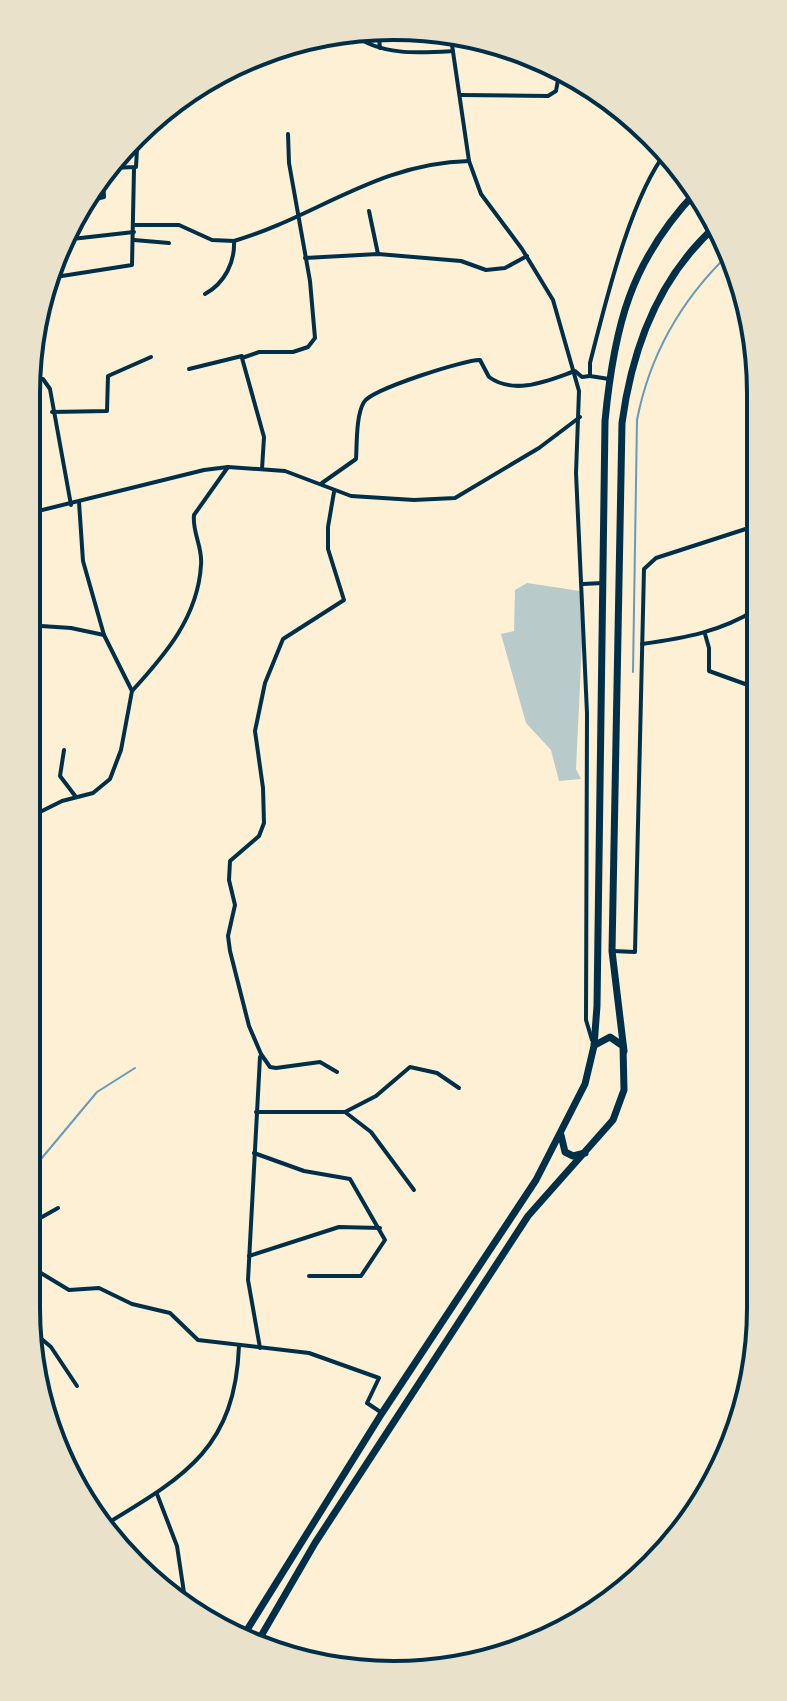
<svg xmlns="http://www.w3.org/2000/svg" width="787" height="1701" viewBox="0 0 787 1701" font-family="Montserrat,sans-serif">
<rect width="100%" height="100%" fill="#fdf0d5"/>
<path fill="#b9caca" d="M527,583L580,591L584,601L576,769L581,779L559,781L551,750L526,723L501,634L514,631L515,590Z"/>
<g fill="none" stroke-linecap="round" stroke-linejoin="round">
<g stroke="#669bbc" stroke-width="2">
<path d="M633,672L637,420C650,353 682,298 732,251"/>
<path d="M26,1177L97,1092L135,1068"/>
</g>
<g stroke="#003049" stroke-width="4">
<path d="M378,29L380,48"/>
<path d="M353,34C380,56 420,53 453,51"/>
<path d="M451,38L469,161L481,194L522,249L553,300L579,391L576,473L587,713L586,1020L592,1040"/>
<path d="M461,95L548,96L556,91L560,69"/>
<path d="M110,168L136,167L138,131"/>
<path d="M88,201L104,197L103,180"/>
<path d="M369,211L378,254"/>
<path d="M133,225H179L212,240L234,241C316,217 377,163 469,161"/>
<path d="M63,240L134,232"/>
<path d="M134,240L169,243"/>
<path d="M305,258L378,254L461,261L486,270L505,268L527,256"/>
<path d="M49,278L132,265L134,169"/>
<path d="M205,294C225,283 235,262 234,241"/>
<path d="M189,369L242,356"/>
<path d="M29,379H43L50,389L71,505"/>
<path d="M609,379L590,376V363C605,305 630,197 667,151"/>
<path d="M52,412L107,411L108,376L151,357"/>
<path d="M262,469L264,437L242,358L259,352H293L308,347L315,338L310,281L289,163L288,134"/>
<path d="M322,483L356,459C357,443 356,415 364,402C372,389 467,359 480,360L489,377C515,396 549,380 575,371L582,377L590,376"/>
<path d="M334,492L328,527V549L344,600L283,639L265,683L255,731L263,788L264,823L259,836L230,861L229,880L235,905L228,936L230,951L249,1026L261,1054L270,1067L276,1068L320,1062L337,1072"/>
<path d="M26,514L204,470L228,467L285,471L351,496L414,500L455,498L539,448L580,417"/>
<path d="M583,584L603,583"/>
<path d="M26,625L71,628L104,635"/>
<path d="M705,634L709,648V671L759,689"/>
<path d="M642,644C685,638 720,632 757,609"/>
<path d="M132,691C165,655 198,617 201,565C203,548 192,532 194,515L228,467"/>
<path d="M64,750L60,776L76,797"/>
<path d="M26,800L37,811"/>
<path d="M26,819L62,801L93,793L110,779L121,750L132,691L104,635L83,561L79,502"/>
<path d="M613,951L635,952L644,569L656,558L758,525"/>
<path d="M256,1112H345L371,1132L414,1190"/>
<path d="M345,1112L376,1096L410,1067L437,1073L459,1088"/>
<path d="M254,1153L304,1171L350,1179L385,1240L361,1276H309"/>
<path d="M26,1226L58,1208"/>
<path d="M249,1256L339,1227L380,1228"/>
<path d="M26,1264L69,1290L99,1288L132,1304L170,1313L198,1340L309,1353L379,1378L367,1403L382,1413"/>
<path d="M30,1329L51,1347L77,1386"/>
<path d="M260,1348L248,1280L260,1057"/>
<path d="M157,1494L177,1546L186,1606"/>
<path d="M103,1526C184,1477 235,1449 239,1346"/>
</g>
<g stroke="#003049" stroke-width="7">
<path d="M624,1051L612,951L622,423C632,348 658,277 717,225"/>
<path d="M561,1135L565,1152L573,1156L585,1153"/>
<path d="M242,1638L382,1413L536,1180L585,1084L594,1046L597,1006L605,421C614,327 630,261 697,191"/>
<path d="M257,1643L315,1543L528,1216L613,1120L624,1090L623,1046L610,1037L595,1045"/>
</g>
</g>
<path d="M0 0H787V1701H0ZM393 40H394A353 353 0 0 1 747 393V1308A353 353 0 0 1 394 1661H393A353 353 0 0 1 40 1308V393A353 353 0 0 1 393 40Z" fill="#e9e1ca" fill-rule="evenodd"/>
<path fill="none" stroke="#003049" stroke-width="4" d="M393 40H394A353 353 0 0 1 747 393V1308A353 353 0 0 1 394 1661H393A353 353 0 0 1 40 1308V393A353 353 0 0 1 393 40Z"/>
</svg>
